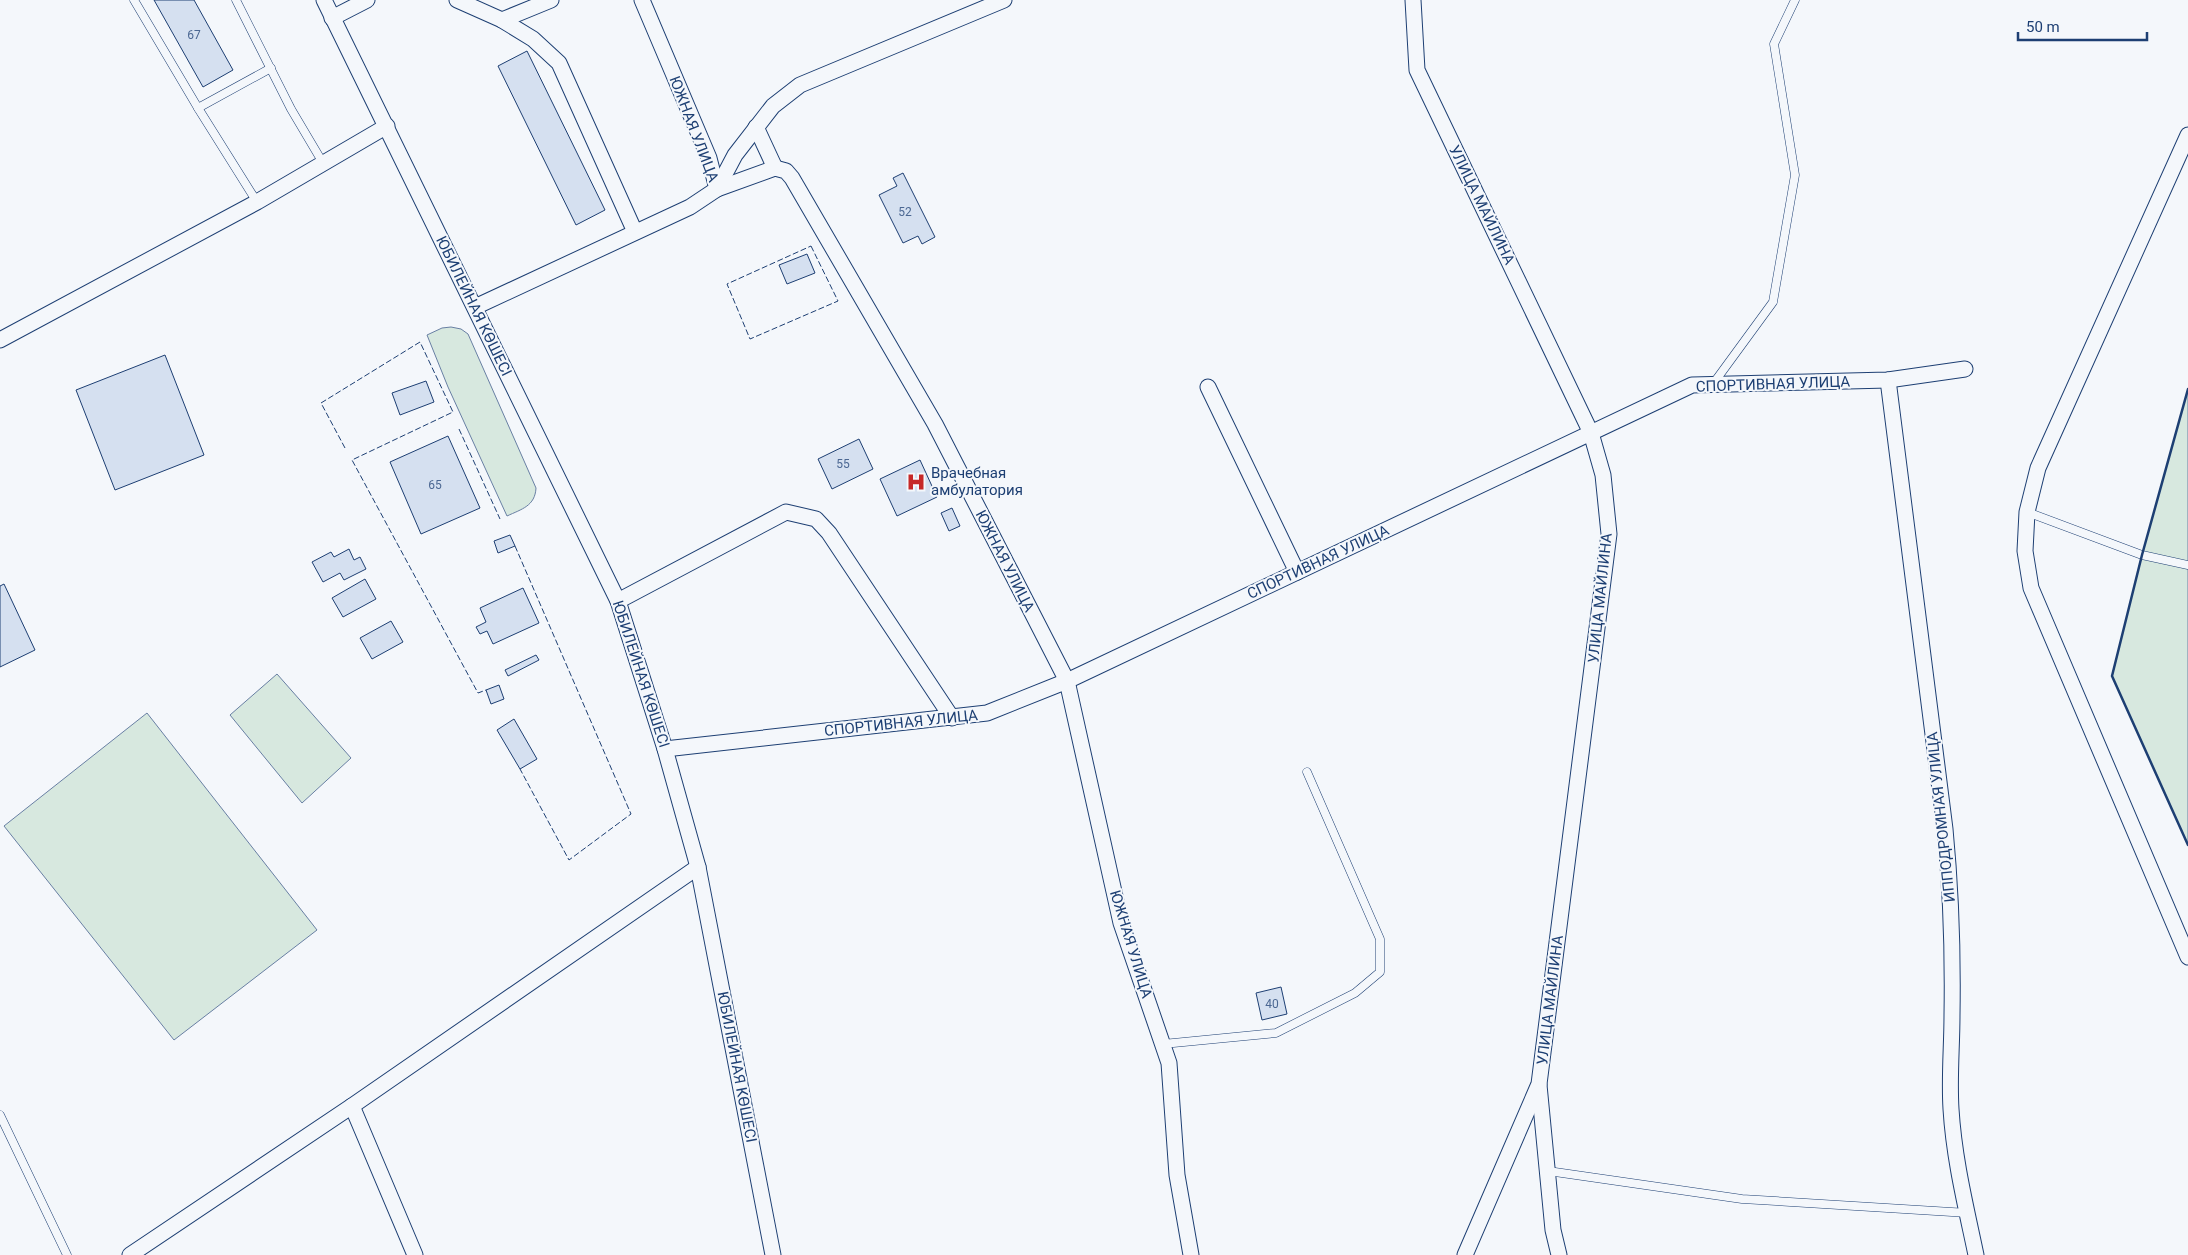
<svg xmlns="http://www.w3.org/2000/svg" width="2188" height="1255" viewBox="0 0 2188 1255" font-family="Roboto,sans-serif">
<rect width="100%" height="100%" fill="#f4f7fb"/>
<g fill="#d7e8df" stroke="#687fa3">
<path d="M451,327L461,329L468,334L536,488C535,506 522,509 507,516L448,387L427,335L442,328Z"/>
<path d="M2188,389V845L2112,676L2142,555Z"/>
<path d="M277,674L351,758L302,803L230,715Z"/>
<path d="M147,713L317,930L174,1040L4,826Z"/>
</g>
<g fill="#d5e0f0" stroke="#1d3f73">
<path d="M154,0H194L233,70L203,87Z"/>
<path d="M527,51L605,210L576,225L498,66Z"/>
<path d="M903,173L935,237L922,244L918,236L903,243L879,195L897,186L893,178Z"/>
<path d="M807,254L815,273L787,284L779,265Z"/>
<path d="M165,355L204,455L115,490L76,390Z"/>
<path d="M426,381L434,402L400,415L392,393Z"/>
<path d="M448,436L480,508L421,534L390,462Z"/>
<path d="M859,439L873,469L832,489L818,459Z"/>
<path d="M920,460L937,497L897,516L880,479Z"/>
<path d="M952,508L960,526L949,531L941,513Z"/>
<path d="M510,535L515,546L498,553L494,541Z"/>
<path d="M349,549L354,560L360,557L366,569L344,580L340,573L323,582L312,562L331,552L334,557Z"/>
<path d="M365,579L376,599L343,617L332,598Z"/>
<path d="M4,584L35,650L0,667V586Z"/>
<path d="M523,588L539,623L493,644L487,631L480,634L476,627L486,622L480,608Z"/>
<path d="M391,621L403,642L372,659L360,638Z"/>
<path d="M536,655L539,660L508,676L505,670Z"/>
<path d="M499,685L504,699L491,704L486,690Z"/>
<path d="M514,719L537,759L520,769L497,730Z"/>
<path d="M1281,987L1287,1014L1262,1020L1256,993Z"/>
</g>
<g fill="none" stroke-linecap="round" stroke-linejoin="round">
<g stroke="#1d3f73" stroke-width="9">
<g id="service">
<path d="M134,0L198,108L257,202"/>
<path d="M236,0L291,109L323,163"/>
<path d="M198,108L271,68"/>
<path d="M1713,384L1773,302L1795,175L1774,44L1795,0"/>
<path d="M2027,512L2142,555L2188,565"/>
<path d="M1163,1044L1276,1033L1355,993L1380,972V939L1307,772"/>
<path d="M0,1115L67,1255"/>
<path d="M1548,1171L1742,1199L1968,1213"/>
</g>
</g>
<g stroke="#1d3f73" stroke-width="17">
<g id="minor">
<path d="M324,0L618,601L665,749L698,867L773,1255"/>
<path d="M457,0L502,20L551,0"/>
<path d="M642,0L709,158L717,189L775,168L786,171L792,178L935,424L1067,681L1121,923L1169,1063L1177,1175L1191,1255"/>
<path d="M1413,0L1417,70L1591,433L1603,475L1609,534L1539,1084L1465,1255"/>
<path d="M332,18L367,0"/>
<path d="M502,20L533,39L559,63L635,232"/>
<path d="M756,127L775,168"/>
<path d="M2188,135L2038,468L2027,512L2025,551L2031,588L2188,957"/>
<path d="M475,307L690,207L717,189L735,155L773,106L800,85L1004,0"/>
<path d="M0,340L257,202L387,126"/>
<path d="M1888,380L1945,829C1951,891 1953,953 1952,1015C1952,1046 1949,1077 1951,1109C1954,1159 1966,1207 1976,1255"/>
<path d="M1208,387L1297,572"/>
<path d="M618,601L786,512L816,519L829,533L952,718"/>
<path d="M665,749L987,713L1067,681L1692,385L1888,380L1965,369"/>
<path d="M1539,1085L1553,1230L1559,1255"/>
<path d="M352,1106L415,1255"/>
<path d="M130,1255L352,1106L698,867"/>
</g>
</g>
<use href="#service" stroke="#f4f7fb" stroke-width="8"/>
<use href="#minor" stroke="#f4f7fb" stroke-width="15"/>
<g stroke="#1d3f73" stroke-width="1" stroke-dasharray="6 2.5" stroke-linecap="butt">
<path d="M811,246L838,301L750,339L727,284Z"/>
<path d="M459,429L500,519"/>
<path d="M345,448L321,403L420,342L453,412L352,460L478,693L486,690"/>
<path d="M515,546L631,814L569,860L520,769"/>
</g>
<path stroke="#1d3f73" stroke-width="2.5" d="M2188,389L2142,555L2112,676L2188,845"/>
</g>
<defs>
<g id="hospital-bare" transform="scale(1.5)"><path d="M-5-5h3v3.5h4V-5h3V5h-3V1.5h-4V5h-3Z" fill="#c62828" stroke="#f4f7fb" stroke-width="2.5" paint-order="stroke"/></g>
</defs>
<g fill-rule="evenodd">
<use href="#hospital-bare" x="916" y="482"/>
</g>
<g text-anchor="middle" dominant-baseline="central" stroke-width="4" stroke-linejoin="round" paint-order="stroke">
<g font-size="12" fill="#4b6792">
<text x="194" y="35">67</text>
<text x="905" y="212">52</text>
<text x="843" y="464">55</text>
<text x="435" y="485">65</text>
<text x="1272" y="1004">40</text>
</g>
<g font-size="15" fill="#1d3f73" stroke="#f4f7fb">
<text transform="translate(694 129) rotate(69)">ЮЖНАЯ УЛИЦА</text>
<text transform="translate(1482 205) rotate(64)">УЛИЦА МАЙЛИНА</text>
<text transform="translate(474 306) rotate(64)">ЮБИЛЕЙНАЯ КӨШЕСІ</text>
<text transform="translate(1773 384) rotate(-2)">СПОРТИВНАЯ УЛИЦА</text>
<text transform="translate(1005 561) rotate(63)">ЮЖНАЯ УЛИЦА</text>
<text transform="translate(1318 562) rotate(-25)">СПОРТИВНАЯ УЛИЦА</text>
<text transform="translate(1600 598) rotate(-84)">УЛИЦА МАЙЛИНА</text>
<text transform="translate(641 674) rotate(72)">ЮБИЛЕЙНАЯ КӨШЕСІ</text>
<text transform="translate(901 723) rotate(-6)">СПОРТИВНАЯ УЛИЦА</text>
<text transform="translate(1941 817) rotate(-96)">ИППОДРОМНАЯ УЛИЦА</text>
<text transform="translate(1131 944) rotate(73)">ЮЖНАЯ УЛИЦА</text>
<text transform="translate(1550 1000) rotate(-83)">УЛИЦА МАЙЛИНА</text>
<text transform="translate(737 1067) rotate(79)">ЮБИЛЕЙНАЯ КӨШЕСІ</text>
</g>
<g font-size="15" fill="#1d3f73" stroke="#f4f7fb" text-anchor="start">
<text x="931" y="473">Врачебная<tspan x="931" dy="17">амбулатория</tspan></text>
</g>
</g>
<path d="M2018 32v8h129v-8" fill="none" stroke="#1d3f73" stroke-width="2.5"/>
<text x="2026" y="32" font-size="15" fill="#1d3f73" stroke="#f4f7fb" stroke-width="4" paint-order="stroke">50 m</text>
</svg>
